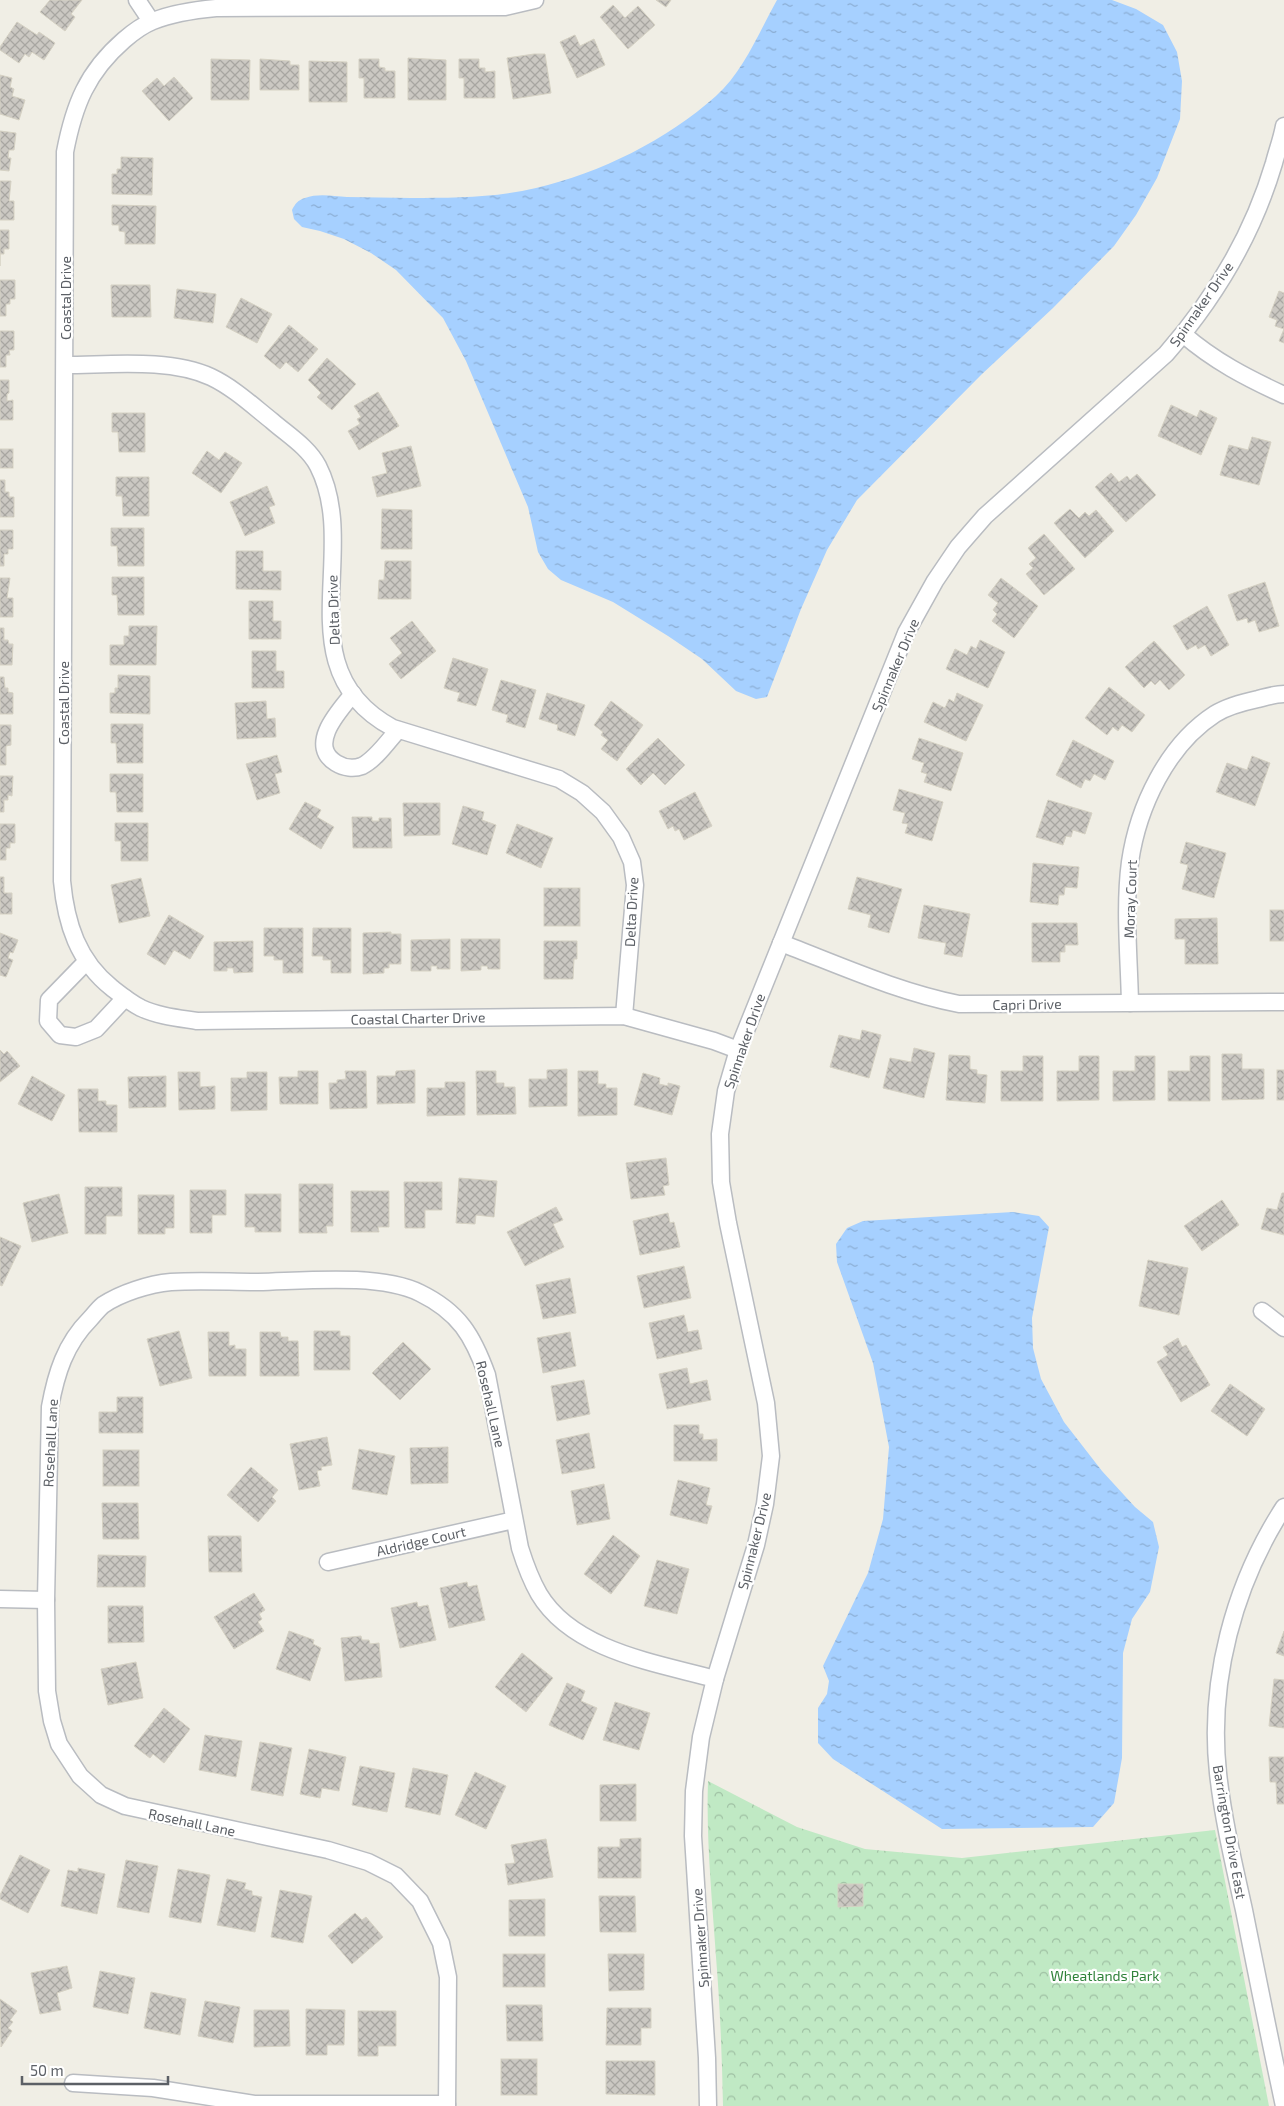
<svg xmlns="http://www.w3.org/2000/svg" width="1284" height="2106" viewBox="0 0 1284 2106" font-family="'Exo 2',sans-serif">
<defs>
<pattern id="forest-crowns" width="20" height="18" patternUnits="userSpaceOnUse" patternTransform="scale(1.25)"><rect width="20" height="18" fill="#c0e9c4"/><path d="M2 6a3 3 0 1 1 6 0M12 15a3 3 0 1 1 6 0" fill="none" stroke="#9fc0a3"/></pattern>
<pattern id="water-ripples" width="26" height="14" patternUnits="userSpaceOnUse" patternTransform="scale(1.25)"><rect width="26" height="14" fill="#a6d0ff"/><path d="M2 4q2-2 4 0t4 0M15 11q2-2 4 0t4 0" fill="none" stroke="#8aacd2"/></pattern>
<pattern id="building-cross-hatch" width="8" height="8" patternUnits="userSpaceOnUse" patternTransform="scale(1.25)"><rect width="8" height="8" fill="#cbc8c2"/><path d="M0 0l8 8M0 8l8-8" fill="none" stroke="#a8a6a1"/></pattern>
</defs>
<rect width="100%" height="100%" fill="#f0eee5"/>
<path fill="url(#forest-crowns)" d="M708,1781L797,1827L865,1849L962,1858L1215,1830L1269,2106H723C722,2056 720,2006 716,1957C712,1898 706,1839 708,1781Z"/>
<g fill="url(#water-ripples)">
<path d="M777,0H1112L1136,9L1163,25L1177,52L1182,81L1180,119L1157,178L1136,215L1114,246L1053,308L982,374L857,500L827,550L801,609L767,697L756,699L736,691L702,659L668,636L613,602L561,580L548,569L538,552L528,507L466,361L443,318L396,270L371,253L344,239L320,231L302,227L294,219L292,210C295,204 298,200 305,198C318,193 333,196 347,197C368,197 390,198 411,198C452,198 495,198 536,188C600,173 667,140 716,96C744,71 759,32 777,0Z"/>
<path d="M1013,1212L1039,1216L1049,1227L1032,1318L1033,1348L1041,1379L1064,1422L1102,1471L1135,1507L1153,1522L1159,1547L1150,1592L1132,1619L1123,1653L1122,1758L1114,1803L1093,1827L942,1829L833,1759L818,1743V1708L827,1694L829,1681L823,1666L868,1573L883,1519L889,1447L873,1363L837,1262L836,1244L847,1228L863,1221Z"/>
</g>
<g fill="url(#building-cross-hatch)" stroke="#d5d1c3">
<path d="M50,0H82L71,14L75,17L65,31L40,12Z"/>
<path d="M656,0H671L666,7Z"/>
<path d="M613,5L625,18L638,6L655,25L628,49L600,17Z"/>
<path d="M17,22L37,35L39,32L55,43L44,60L32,52L29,57L25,54L19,63L0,50V47Z"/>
<path d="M575,35L580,46L594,39L605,65L577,78L560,42Z"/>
<path d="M534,54H545L551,93L513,99L507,58Z"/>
<path d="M408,58L446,60V100H408Z"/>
<path d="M211,59L250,60L249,100H211Z"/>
<path d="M260,59L290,61V65H299V90H260Z"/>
<path d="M359,59H379V67L385,68V71H395V98H364V78H359Z"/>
<path d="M459,59H479V68H485V72L495,71V98H464V78H459Z"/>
<path d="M309,61L347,62V102H309Z"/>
<path d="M0,75L12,78L10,87L14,89L12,96L25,100L19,120L0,114Z"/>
<path d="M174,77L193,98L169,121L142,91L157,78L164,86Z"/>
<path d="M0,131L16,133L14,150H9L8,158H11L9,171L0,170Z"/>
<path d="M121,157L153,158L152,195L112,194V174H117V169H121Z"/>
<path d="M0,181H11L9,201H14V220H0Z"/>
<path d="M112,205L156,206L155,244H125V232L119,231V225H112Z"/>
<path d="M0,230H9V249H4V254H0V266Z"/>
<path d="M0,280H15V299H10V304H6V316H0Z"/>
<path d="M111,285H150L151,317H112Z"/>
<path d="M177,289L216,294L213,323L174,318Z"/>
<path d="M1279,291L1284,293V343L1279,341L1284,329L1275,326L1277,320L1269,317Z"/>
<path d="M241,298L272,314L257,343L226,327Z"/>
<path d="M289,325L318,349L298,372L286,362L280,369L264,356Z"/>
<path d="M0,331H14V350H9L10,355H6V367H0Z"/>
<path d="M327,358L356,384L332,410L317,397L321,393L308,380Z"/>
<path d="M0,380H9V393L7,394V401L13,400V420H0Z"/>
<path d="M378,392L399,426L359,450L348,431L360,424L357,419L361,417L354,406Z"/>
<path d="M1171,405L1197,417L1200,410L1217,418L1201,455L1158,436Z"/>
<path d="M112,413H145V452H119L118,432H112Z"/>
<path d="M1252,437L1271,442L1259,485L1220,475L1229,445L1248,450Z"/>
<path d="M411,446L421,486L377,497L372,477L387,473L382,453Z"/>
<rect x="0" y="449" width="13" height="19"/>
<path d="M207,451L219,460L225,452L242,463L221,493L192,473Z"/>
<path d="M1111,473L1119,482L1127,476L1130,480L1137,474L1156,495L1126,522L1095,487Z"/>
<path d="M116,477H149V516H123L122,496H116Z"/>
<path d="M0,480H5V492H9V497H14V517H0Z"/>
<path d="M267,486L275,505L269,507L275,523L245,536L230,502Z"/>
<path d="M382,509L412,510V549H381Z"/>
<path d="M1070,509L1079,518L1085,512L1089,516L1096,510L1114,531L1085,558L1054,523Z"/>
<path d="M111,528H144V566H118L117,546H111Z"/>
<path d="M0,530H13V549H8V554H4V566H0Z"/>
<path d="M1044,534L1075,569L1044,595L1026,574L1033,568L1029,564L1036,558L1028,548Z"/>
<path d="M236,551H263V571H281V590L236,589Z"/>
<path d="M385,561H411V599H378L379,580H384Z"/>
<path d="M112,577H144V615H118L117,595H112Z"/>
<path d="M0,578H10L7,598H13V617H0Z"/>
<path d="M1001,578L1038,606L1014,638L992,621L997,614L993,610L998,603L988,595Z"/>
<path d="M1265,582L1279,626L1259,632L1255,620L1248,623L1247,618L1237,621L1228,595Z"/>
<path d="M249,601H273V621H281V639H249Z"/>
<path d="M1207,606L1229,645L1211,656L1205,645L1198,649L1196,645L1187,650L1173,626Z"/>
<path d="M412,621L436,651L401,679L389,664L402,653L390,638Z"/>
<path d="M129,626H157L156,665H110V645H124V636H129Z"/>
<path d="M0,628H4V640H8L9,644H13L12,665H0Z"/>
<path d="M980,640L1005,652L988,688L946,669L955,649L967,655L971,646L976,649Z"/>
<path d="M1154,641L1185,675L1169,690L1160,680L1155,685L1151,681L1144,688L1125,667Z"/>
<path d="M252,651H276V671H284V688H252Z"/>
<path d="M453,658L488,669L476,706L457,701L460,693L444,688Z"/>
<path d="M118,675L150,676V714L110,713V693H115V688H118Z"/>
<path d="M0,677H4L5,688H8V692L13,693V714H0Z"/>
<path d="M501,680L536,690L525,728L506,722L508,715L492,710Z"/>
<path d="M1109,687L1145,715L1132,732L1122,725L1118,731L1113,727L1107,735L1085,718Z"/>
<path d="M547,693L585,705L575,736L557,730L558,725L539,719Z"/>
<path d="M957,693L983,705L966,741L924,722L933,702L945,708L949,699L954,702Z"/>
<path d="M266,701L267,719L275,718L276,737L237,739L235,703Z"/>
<path d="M611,701L643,725L617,761L601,749L608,740L601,735L603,732L594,725Z"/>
<path d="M111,724H143V763H117L116,743H111Z"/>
<path d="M0,725H11V745L6,746V765H0Z"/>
<path d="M658,738L685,765L665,785L653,773L641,785L626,769Z"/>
<path d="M919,738L963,753L951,791L924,782L927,774L921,772L924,763L912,759Z"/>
<path d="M1073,740L1114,761L1105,780L1094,774L1090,781L1085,779L1081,788L1056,775Z"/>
<path d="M277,755L282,772L275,774L280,793L257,800L246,764Z"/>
<path d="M1252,756L1270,763L1255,806L1216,792L1227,763L1247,770Z"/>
<path d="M110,774H143V812H117L116,792H110Z"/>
<path d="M0,776H13L12,796L8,795V800H4V812H0Z"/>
<path d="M899,789L943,802L932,841L905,833L908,824L902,823L905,813L893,810Z"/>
<path d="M695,792L712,826L684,840L679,829L675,831L673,826L668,829L659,811Z"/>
<path d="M1048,800L1092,813L1085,834L1073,830L1071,837L1066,836L1063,845L1036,837Z"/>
<path d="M305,802L321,810L317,817L334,827L321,849L289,829Z"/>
<path d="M403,803H440V835L404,836Z"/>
<path d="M463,806L484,812L482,820L496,825L487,855L452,844Z"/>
<path d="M352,817H372V821H379V818H391L392,848H353Z"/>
<path d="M115,823H148V861H121V841H115Z"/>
<path d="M0,824H15V843H10V848H6V860H0Z"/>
<path d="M517,824L553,838L541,868L506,853Z"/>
<path d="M1186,842L1226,853L1214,898L1182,889L1188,865L1180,863Z"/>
<path d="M1033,863L1079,867L1077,888L1065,887L1064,895H1059L1058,905L1030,902Z"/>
<path d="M0,877H4V893H12V914H0Z"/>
<path d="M857,877L902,889L889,933L868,927L871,915L848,909Z"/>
<path d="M141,878L150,916L119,923L111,885Z"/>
<rect x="544" y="888" width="36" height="38"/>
<path d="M924,905L970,914L962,957L944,954L946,943L918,938Z"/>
<rect x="1270" y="910" width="14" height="31"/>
<path d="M169,915L204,936L190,959L174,950L165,965L147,954Z"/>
<path d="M1217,918L1218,964H1185V939H1175V919Z"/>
<path d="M1032,923H1077L1078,945H1065V952H1060V962H1032Z"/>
<path d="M264,928H303V973H283V960H274V956H264Z"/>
<path d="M313,928H351V973H331V960H323V956H312Z"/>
<path d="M391,932V934H401V964H389V968H384V973L363,974V933Z"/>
<path d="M0,933L18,940L13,953L10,952L8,958L13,960L6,977L0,975Z"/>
<path d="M450,939V969H437V966H431V971H411V940Z"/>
<path d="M461,939H500V969H488L487,966H481V970L461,971Z"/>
<path d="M253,941V972L234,973L233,968H227V971H214V942Z"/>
<path d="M544,941H577V959H574L573,979H544Z"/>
<path d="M862,1030L881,1035L869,1078L830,1067L839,1035L860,1040Z"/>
<path d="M914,1048L935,1053L924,1098L883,1088L890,1058L911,1062Z"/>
<path d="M0,1050L4,1054L7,1051L20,1066L0,1082Z"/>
<path d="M1222,1054H1242V1069H1264V1099L1222,1100Z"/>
<path d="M949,1055L970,1056V1069L977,1070V1074L987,1075L985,1103L946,1100Z"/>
<path d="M1023,1056H1043V1101H1001V1071H1023Z"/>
<path d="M1079,1056H1099V1100L1057,1101V1071H1079Z"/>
<path d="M1135,1056H1155V1100L1113,1101V1071H1135Z"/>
<path d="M1190,1056H1210V1101H1168V1071H1190Z"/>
<path d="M567,1069V1106L529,1107V1079H547V1070Z"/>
<path d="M415,1070V1103L377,1104V1076H395L396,1071Z"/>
<rect x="1277" y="1070" width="7" height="30"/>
<path d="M298,1071H318V1104H280L279,1077H298Z"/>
<path d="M345,1071H366L367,1108L330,1109L329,1083H337V1080L346,1079Z"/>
<path d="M476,1071H496V1083H504V1087H515L516,1114L477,1115Z"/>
<path d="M578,1071H598V1084H606V1088H617V1115L578,1116Z"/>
<path d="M178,1072H200V1087L215,1086V1109L179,1110Z"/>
<path d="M247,1072H267V1110L231,1111V1078H247Z"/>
<path d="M643,1073L660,1078L659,1084L668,1086V1083L680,1086L672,1115L634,1105Z"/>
<path d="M32,1076L65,1095L52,1121L18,1104Z"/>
<path d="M166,1076V1107L129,1108L128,1077Z"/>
<path d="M445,1082H465V1115L427,1116V1088H445Z"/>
<path d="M78,1089H98V1101H106V1105H117V1132H79Z"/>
<path d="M666,1158L669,1185L663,1186L665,1195L631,1199L626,1163Z"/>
<path d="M459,1178L497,1181L494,1217L476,1215L475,1224L456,1223Z"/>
<path d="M404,1182H442V1210H425V1228H405Z"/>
<path d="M299,1184H333V1226H326L327,1233H299Z"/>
<path d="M85,1187H122V1216H106V1234H85Z"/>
<path d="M190,1190H226V1215H212V1233H190Z"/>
<path d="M351,1191H389V1227H378L379,1232H351Z"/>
<path d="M1282,1193H1284V1235L1261,1229L1267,1208L1277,1210Z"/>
<path d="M59,1194L68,1233L32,1242L23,1203Z"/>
<path d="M245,1194H281V1232H255V1227H245Z"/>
<path d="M138,1195H174V1228H165V1234H138Z"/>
<path d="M1222,1200L1239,1225L1202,1251L1184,1226Z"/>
<path d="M556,1207L563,1220L553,1224L564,1247L525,1266L507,1232Z"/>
<path d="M668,1213L670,1223L674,1222L680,1247L640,1255L633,1221Z"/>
<path d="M0,1237L21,1246L2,1286L0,1285Z"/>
<path d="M1148,1260L1188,1268L1179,1315L1139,1306Z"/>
<path d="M684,1266L691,1298L644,1308L637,1276Z"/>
<path d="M570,1278L576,1313L543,1319L536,1285Z"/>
<path d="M684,1315L688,1332L698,1330L702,1349L657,1359L649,1323Z"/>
<path d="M179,1331L192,1378L160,1386L147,1339Z"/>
<path d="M314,1331H340V1336H350V1370H314Z"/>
<path d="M208,1332H229V1346L235,1345V1349H246V1376H209Z"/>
<path d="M260,1332H280L281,1337H288V1341H298L299,1376H260Z"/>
<path d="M570,1332L576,1366L543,1373L537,1338Z"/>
<path d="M1178,1338L1182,1347L1186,1345L1210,1385L1181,1402L1157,1362L1168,1355L1163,1347Z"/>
<path d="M403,1342L431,1369L400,1400L372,1373Z"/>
<path d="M687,1368L690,1384L707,1380L711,1400L667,1409L659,1374Z"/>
<path d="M584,1380L590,1414L557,1421L551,1386Z"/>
<path d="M1230,1384L1265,1409L1247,1436L1211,1411Z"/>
<path d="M117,1397H143V1433H99V1412H117Z"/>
<path d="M674,1425H699V1434H703V1440L717,1439V1461H674Z"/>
<path d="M589,1433L595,1468L562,1474L556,1440Z"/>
<path d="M327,1437L332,1465L321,1467L322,1470L317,1471L320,1486L299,1490L290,1444Z"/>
<path d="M448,1447V1483L411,1484L410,1448Z"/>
<path d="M359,1449L395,1456L387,1495L352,1489Z"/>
<rect x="103" y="1450" width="36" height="36"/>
<path d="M251,1467L278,1490L272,1497L276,1501L258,1522L227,1495Z"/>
<path d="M678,1480L710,1488L706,1505L712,1506L707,1524L670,1515Z"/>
<path d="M604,1484L610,1519L577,1525L571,1491Z"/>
<path d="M102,1503H138L139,1539H103Z"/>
<path d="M613,1535L640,1556L611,1594L584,1574Z"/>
<path d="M208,1536H241L242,1572H209Z"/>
<path d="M98,1555L146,1556L145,1587H97Z"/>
<path d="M657,1560L689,1569L677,1614L644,1606Z"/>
<path d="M467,1582L468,1587L477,1585L485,1620L449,1628L440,1588Z"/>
<path d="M254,1593L265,1610L259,1614L262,1619L258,1622L264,1631L234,1649L214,1617Z"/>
<path d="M417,1602L418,1607L428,1605L436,1640L400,1648L391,1608Z"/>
<path d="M108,1606H143L144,1642L108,1643Z"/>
<path d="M289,1631L314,1640L313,1644L321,1648L310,1681L276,1669Z"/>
<path d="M1284,1631V1656L1276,1653Z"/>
<path d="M361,1636L362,1640H369L370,1644L379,1643L382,1677L345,1681L341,1638Z"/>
<path d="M522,1653L553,1678L526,1712L495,1687Z"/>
<path d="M136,1662L143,1698L108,1705L101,1669Z"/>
<path d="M1274,1679L1284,1680V1728L1269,1726Z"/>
<path d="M567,1683L585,1691L581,1701L597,1708L583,1740L549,1725Z"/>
<path d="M615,1702L650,1713L639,1750L603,1740Z"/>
<path d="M164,1708L190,1729L164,1763L153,1754L150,1758L134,1746Z"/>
<path d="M205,1735L242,1741L236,1777L199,1770Z"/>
<path d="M260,1742L292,1748L283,1796L251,1790Z"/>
<path d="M309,1749L346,1757L339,1791L322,1788L320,1798L300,1794Z"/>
<path d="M1269,1757H1284V1804H1277L1276,1782H1270Z"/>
<path d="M360,1766L395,1773L387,1812L352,1805Z"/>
<path d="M413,1768L448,1775L440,1815L405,1807Z"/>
<path d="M475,1772L506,1786L486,1829L455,1815Z"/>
<path d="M636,1784V1821H600V1785Z"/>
<path d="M641,1838V1878H598V1847H620V1839Z"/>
<path d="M546,1839L553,1877L508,1885L505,1864L515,1863L511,1845Z"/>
<path d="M20,1855L50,1870L28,1913L0,1899V1895Z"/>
<path d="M126,1860L158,1866L149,1913L117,1907Z"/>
<path d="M78,1868L105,1874L97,1914L61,1906L68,1870L78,1872Z"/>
<path d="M178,1869L210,1875L201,1923L169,1917Z"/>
<path d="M227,1879L246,1883L244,1889L252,1891V1895L262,1897L255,1932L217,1925Z"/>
<path d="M838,1884H863V1906L838,1907Z"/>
<path d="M280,1890L312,1896L303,1943L271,1937Z"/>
<path d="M599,1896H635L636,1932H600Z"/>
<path d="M545,1899V1936H509V1900Z"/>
<path d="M355,1913L362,1920L366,1917L383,1937L352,1964L328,1936Z"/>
<rect x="503" y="1954" width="42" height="33"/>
<path d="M608,1954H644V1990L609,1991Z"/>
<path d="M67,1966L72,1988L57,1993L61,2010L40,2014L31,1973Z"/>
<path d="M100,1971L135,1978L128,2014L93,2007Z"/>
<path d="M151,1992L186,1999L180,2035L144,2028Z"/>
<path d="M0,1999L17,2011L10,2020L13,2022L8,2028L12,2031L1,2047Z"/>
<path d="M205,2001L240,2007L233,2043L198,2036Z"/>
<path d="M506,2005H542L543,2041H507Z"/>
<path d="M607,2008H651V2028H641V2045H606Z"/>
<path d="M306,2009L345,2010L344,2045H327V2055H306Z"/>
<path d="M254,2010H289L290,2046L254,2047Z"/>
<path d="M358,2011H396V2046H378V2056H358Z"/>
<rect x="501" y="2059" width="36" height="36"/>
<path d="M606,2061H655V2095L606,2094Z"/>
</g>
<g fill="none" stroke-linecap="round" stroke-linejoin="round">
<g stroke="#b9bcc1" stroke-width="19">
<g id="minor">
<path d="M137,0L151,21"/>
<path d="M535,0L505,7L216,8C194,10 173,13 153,21C143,25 132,33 124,40C87,72 74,105 65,152L62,881C66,924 78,961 112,988C121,995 131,1003 141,1008C158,1016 178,1018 197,1021L624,1016L714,1041L738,1050"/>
<path d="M1183,334C1214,361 1247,378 1284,395"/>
<path d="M65,365C110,365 169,358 211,377C234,388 253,406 272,421C288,435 308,447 318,466C362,552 283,669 393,728L559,779L582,793L603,812L621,837L632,862L635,885L624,1016"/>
<path d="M353,694C339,711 307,745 336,763C344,768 354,769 362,766C376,759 388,741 398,730"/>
<path d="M781,943C839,965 898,992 959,1004L1284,1002"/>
<path d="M86,962L49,1000L48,1021L60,1035L76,1037L96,1029L125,998"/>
<path d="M1130,1003C1129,957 1124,907 1130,862C1138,807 1167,745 1215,714C1228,706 1244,702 1258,699C1266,697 1275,694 1284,694"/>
<path d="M1262,1311L1284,1328"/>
<path d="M328,1562L514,1520"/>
<path d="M0,1599L46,1600"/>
<path d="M73,2083L153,2088L254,2104H447"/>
<path d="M447,2106L448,1977L441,1943L420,1901L396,1876L368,1862L328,1850L125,1806L101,1795L80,1776L59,1744L52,1721L47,1691L46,1600L50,1407C56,1374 65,1344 90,1319C94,1315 98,1309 103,1305C121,1293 149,1284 171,1282C200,1280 229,1282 258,1282C304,1281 379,1273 420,1293C459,1312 473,1336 487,1375L520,1548C525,1564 531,1580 539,1594C573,1651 657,1663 715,1679"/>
<path d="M708,2106L707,2058L693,1836L694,1791L701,1737L715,1679L756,1545L765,1504L771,1456L766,1403L728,1223L721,1182L720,1134L726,1091L738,1050L906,633L935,581L958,547L985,516L1166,354C1215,298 1253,234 1274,163C1277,151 1282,138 1284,126"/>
<path d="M1284,2106C1270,2041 1257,1975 1244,1910C1234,1865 1223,1819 1218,1773C1208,1681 1234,1584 1284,1507"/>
</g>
</g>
<use href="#minor" stroke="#fff" stroke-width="16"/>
</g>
<g text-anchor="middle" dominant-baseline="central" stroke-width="4.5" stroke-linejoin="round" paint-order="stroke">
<g font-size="14" fill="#5c6066" stroke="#fff">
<text transform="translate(65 298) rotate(-90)">Coastal Drive</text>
<text transform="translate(1201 304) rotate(-55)">Spinnaker Drive</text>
<text transform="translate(333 610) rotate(-92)">Delta Drive</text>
<text transform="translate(895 665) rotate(-67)">Spinnaker Drive</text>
<text transform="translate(63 703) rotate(-90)">Coastal Drive</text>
<text transform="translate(1130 899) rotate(-88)">Moray Court</text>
<text transform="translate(631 912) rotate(-87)">Delta Drive</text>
<text transform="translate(1027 1004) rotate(-1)">Capri Drive</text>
<text transform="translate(418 1018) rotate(-1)">Coastal Charter Drive</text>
<text transform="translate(744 1041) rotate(-71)">Spinnaker Drive</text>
<text transform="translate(491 1404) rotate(77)">Rosehall Lane</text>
<text transform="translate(50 1443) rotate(-87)">Rosehall Lane</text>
<text transform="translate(421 1541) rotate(-13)">Aldridge Court</text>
<text transform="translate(754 1541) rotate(-76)">Spinnaker Drive</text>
<text transform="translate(192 1822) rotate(12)">Rosehall Lane</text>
<text transform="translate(1230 1832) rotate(80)">Barrington Drive East</text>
<text transform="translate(700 1938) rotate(-94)">Spinnaker Drive</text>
</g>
<g font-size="14" fill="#30823a" stroke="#fff">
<text x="1105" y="1975">Wheatlands Park</text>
</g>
</g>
<path d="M22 2076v8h146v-8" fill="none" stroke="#5c6066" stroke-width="2.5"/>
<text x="30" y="2076" font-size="15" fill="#5c6066" stroke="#ffffff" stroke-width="4" paint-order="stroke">50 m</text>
</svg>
